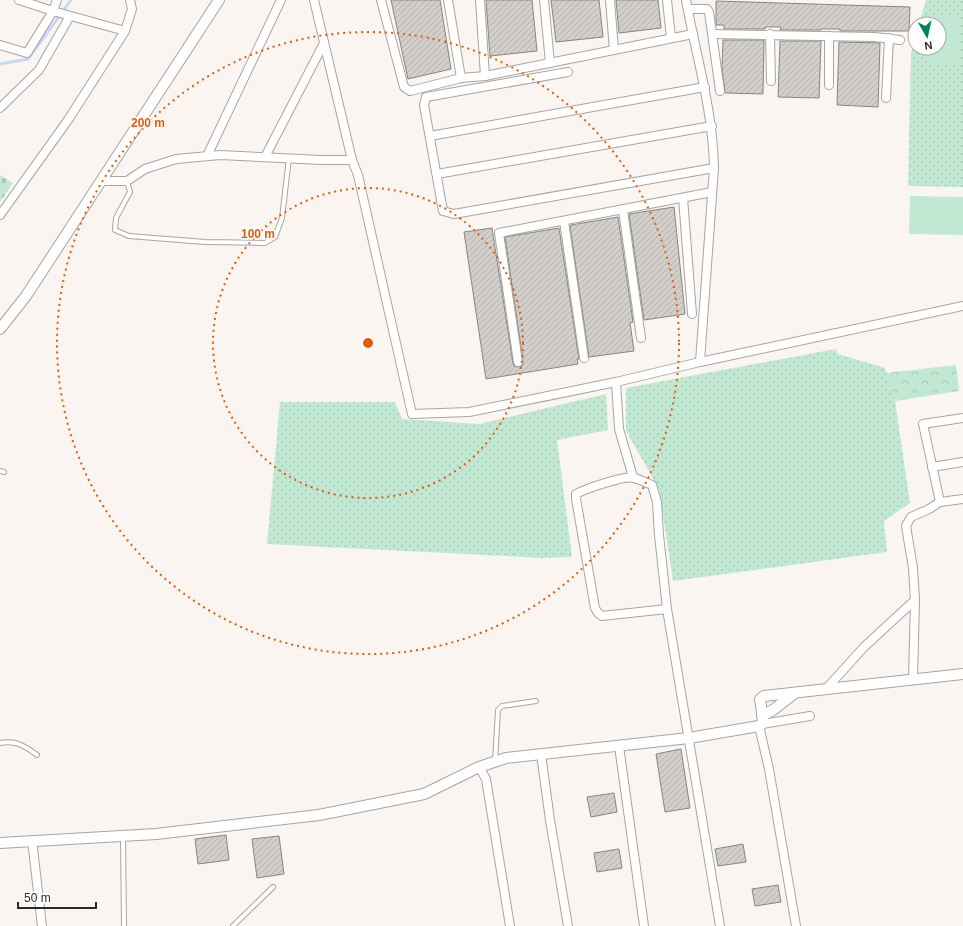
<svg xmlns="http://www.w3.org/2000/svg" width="963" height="926" viewBox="0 0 963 926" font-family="Arial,sans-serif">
<defs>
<pattern id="grass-dots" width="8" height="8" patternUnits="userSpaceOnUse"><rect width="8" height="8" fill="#c1e8d2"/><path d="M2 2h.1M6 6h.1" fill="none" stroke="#a6c7b4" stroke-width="1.8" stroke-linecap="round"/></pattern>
<pattern id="cemetery-stones" width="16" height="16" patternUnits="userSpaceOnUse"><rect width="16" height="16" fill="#c1e8d2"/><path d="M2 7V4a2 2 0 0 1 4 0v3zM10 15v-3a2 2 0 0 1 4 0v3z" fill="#a6c7b4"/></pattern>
<pattern id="park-crowns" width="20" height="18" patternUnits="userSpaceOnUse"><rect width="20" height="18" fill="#c1e8d2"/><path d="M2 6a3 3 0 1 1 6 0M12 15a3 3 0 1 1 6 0" fill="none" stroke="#a6c7b4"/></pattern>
<pattern id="building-hatch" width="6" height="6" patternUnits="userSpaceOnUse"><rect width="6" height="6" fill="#d2ceca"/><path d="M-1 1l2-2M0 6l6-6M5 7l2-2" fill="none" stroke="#b4b1ae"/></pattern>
</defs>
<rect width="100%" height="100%" fill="#fbf5f2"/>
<g fill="url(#grass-dots)">
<path d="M926,0H963V187L908,186L911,53L915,38V48H939V24H919Z"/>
<path d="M836,349L838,354L885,368L895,401L910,503L884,521L887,552L673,581L659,489L626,431V388Z"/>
<path d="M606,394L608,430L557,440L572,557L543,558L267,544L280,402H395L402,419L479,424Z"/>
</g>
<path fill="url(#cemetery-stones)" d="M0,175L13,183L0,202Z"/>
<path fill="url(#park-crowns)" d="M956,365L959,391L895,401L886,373Z"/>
<g fill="#c1e8d2">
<path d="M930,16L959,17L958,63H929V48H939V24H930Z"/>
<path d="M910,196L963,197V235L909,234Z"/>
</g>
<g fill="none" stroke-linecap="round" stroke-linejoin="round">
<path stroke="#c8d7f5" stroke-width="3" d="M0,64L28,59L71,0"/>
</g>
<g fill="url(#building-hatch)" stroke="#888581">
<path d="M391,0H440L451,69L408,79Z"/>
<path d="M486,0H532L537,51L490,56Z"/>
<path d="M551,0H599L603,37L556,42Z"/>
<path d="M616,0H658L661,28L619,33Z"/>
<path d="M716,1L910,7L909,31H840V29H821V30H780L781,27H765V29H724V25H716Z"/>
<path d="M723,40H764L763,94L725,93L722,68Z"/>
<path d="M780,41H821L819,98L778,97Z"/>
<path d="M839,42L880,43L878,107L837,105Z"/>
<path d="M674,207L685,314L644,320L629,214Z"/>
<path d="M618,217L633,322L630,323L634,351L589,357L570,226L571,225Z"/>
<path d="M492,228L513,363L514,366L518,367L522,366L523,361L505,237L559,228L579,359H577L578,364L486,379L464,232Z"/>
<path d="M681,749L690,808L665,812L656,754Z"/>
<path d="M614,793L617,812L591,817L587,797Z"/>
<path d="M226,835L229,860L198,864L195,839Z"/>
<path d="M279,836L284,874L257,878L252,839Z"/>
<path d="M743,844L746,862L718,866L715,849Z"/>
<path d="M619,849L622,868L597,872L594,853Z"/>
<path d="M778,885L781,902L755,906L752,889Z"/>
</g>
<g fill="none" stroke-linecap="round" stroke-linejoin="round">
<g stroke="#a9a4a1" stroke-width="6">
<g id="service">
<path d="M127,181L130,192L116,218L115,230L129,236L205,242L265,243L275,237L282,218L289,158"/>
<path d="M0,471L4,472"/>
<path d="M0,743C16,740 25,746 37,755"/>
<path d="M495,762L498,710L502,706L536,701"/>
<path d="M123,836L124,926"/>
<path d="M233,926L273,887"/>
</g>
</g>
<g stroke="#a9a4a1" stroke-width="10">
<g id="minor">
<path d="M19,0L53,11L125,31"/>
<path d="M314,0L352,160"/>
<path d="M381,0L404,87L410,91L461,78L485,76L693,34"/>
<path d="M448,0L461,78"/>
<path d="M480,0L485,76"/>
<path d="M544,0L550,63"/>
<path d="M610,0L614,50"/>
<path d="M667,0L671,38"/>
<path d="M686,0C696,56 713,110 714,168L700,362"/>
<path d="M688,9H707L709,12L720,91"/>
<path d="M713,34L875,37L900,40"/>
<path d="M770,34L771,81"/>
<path d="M0,45L27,53L53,11L57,0"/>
<path d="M568,72L426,97L424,105L443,211L454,214L714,168"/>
<path d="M829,85V36"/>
<path d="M886,98L889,38"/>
<path d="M0,108L39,70L70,16"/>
<path d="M430,136L705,87"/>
<path d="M207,156L281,0"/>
<path d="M265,157L324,43"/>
<path d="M437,174L712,126"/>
<path d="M101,181H127L145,169L176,159L220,155L322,160H352L358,175L412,414L469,412L616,382L700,362L963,306"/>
<path d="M683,198L692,314"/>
<path d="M623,210L641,338"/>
<path d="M0,215L68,120L125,31L132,9L130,0"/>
<path d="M564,221L584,358"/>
<path d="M518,362L499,233L712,192"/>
<path d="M616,382L619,429L633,477"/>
<path d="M963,418L923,424L940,502L963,499"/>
<path d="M932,467L963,462"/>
<path d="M667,609L602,616L598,613L595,608L576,499V494C585,489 625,475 634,478C640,479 646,483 652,485L657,502L659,535L667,609L720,926"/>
<path d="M913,679L915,600L913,568L906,526L911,517L929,509L940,502"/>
<path d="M826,689L864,647L915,600"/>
<path d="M762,724L810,716"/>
<path d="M759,726L769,769L796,926"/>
<path d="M619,746L644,926"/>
<path d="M541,754L550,820L568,926"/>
<path d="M479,767L486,779L510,926"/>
<path d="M32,840L42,926"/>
</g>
</g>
<g stroke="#a9a4a1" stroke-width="12">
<g id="tertiary">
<path d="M0,329L26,296L219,0"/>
<path d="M762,716L773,710L795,693"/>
<path d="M0,843L156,834L319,815L424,794L479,767L506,758L689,738L759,726L762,724L763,719L760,699L764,696L963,674"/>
</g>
</g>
<use href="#service" stroke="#fff" stroke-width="4"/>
<use href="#minor" stroke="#fff" stroke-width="8"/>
<use href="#tertiary" stroke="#fff" stroke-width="10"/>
</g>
<g fill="none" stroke="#e8590c" stroke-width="2" stroke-dasharray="2 4">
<circle cx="368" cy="343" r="155"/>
<circle cx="368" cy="343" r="311"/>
</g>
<circle cx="368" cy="343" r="6" fill="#e8590c" stroke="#fff" stroke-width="2"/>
<g font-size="12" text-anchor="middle" font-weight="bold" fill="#e8590c" stroke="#fff" stroke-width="3" stroke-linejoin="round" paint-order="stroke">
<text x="148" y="127">200 m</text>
<text x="258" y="238">100 m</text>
</g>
<g transform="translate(927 36) rotate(171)"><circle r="19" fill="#ffffff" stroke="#aaa9a9"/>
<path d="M0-3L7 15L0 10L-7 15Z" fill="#017e5e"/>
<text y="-6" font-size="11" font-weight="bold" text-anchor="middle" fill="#2b2928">N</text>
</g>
<path d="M18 902v6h78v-6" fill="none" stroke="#2b2928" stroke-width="2"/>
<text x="24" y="902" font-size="12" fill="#2b2928" stroke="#ffffff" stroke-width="3" paint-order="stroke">50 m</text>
</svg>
